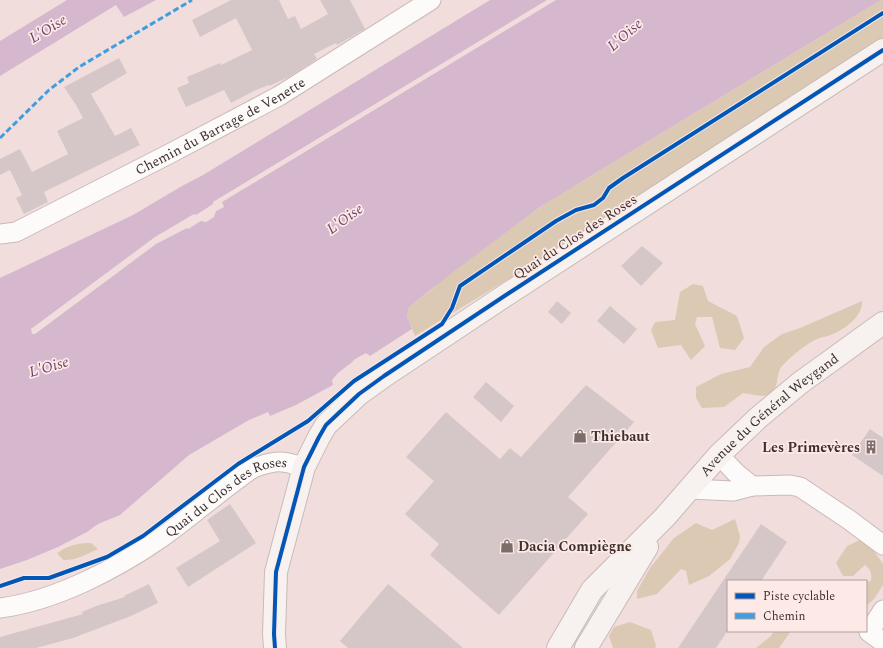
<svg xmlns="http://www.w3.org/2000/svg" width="883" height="648" viewBox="0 0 883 648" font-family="Spectral,serif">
<rect width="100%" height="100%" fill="#f1dedc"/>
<g fill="#dbc9b3">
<path d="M881,0H883V38L569,242L415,336L407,316L409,307L435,287L429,288L564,190L581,182Z"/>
<path d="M693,284L703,286L708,301L737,316L744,338L735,350L720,348L712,317H697L695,324L705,346L691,360L681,345L658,348L651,330L655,322L675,320L680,292Z"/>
<path d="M862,301C863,316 845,329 833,334C827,337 819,337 813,341C805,345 784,362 780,369C776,377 779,389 770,394C763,398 751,394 743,393L724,407L702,408L696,398V387L721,374L750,367L764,347L782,334L800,328Z"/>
<path d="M735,519L740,536L739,543L730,559L709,576L689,585L686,571L681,569L657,594L637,599V591L650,568L674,538L696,523L712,530Z"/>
<path d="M860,540L871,547L883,564V585L874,599L866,606V582L871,581C872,573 871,570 865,565L853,576H843L836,563L847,546Z"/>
<path d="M85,543H91L98,549C87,554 75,561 63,560L57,553C66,547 74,544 85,543Z"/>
<path d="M630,622L651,630L656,646L655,648H613L609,636L614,627Z"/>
<path d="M774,631H791L779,648H756L771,636Z"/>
</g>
<g fill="#d6b8ce">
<path d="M67,0H156L124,17L116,5L0,76V41Z"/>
<path d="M490,0H547L213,202V204L196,215L194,214L155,237L31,329L32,334H35L156,244L187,228L188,229L201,221L206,222L214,217L216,211L224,207L222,202L556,0H881L543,205L457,269L409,307L407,316L412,329L370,356L366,353L350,362L355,360L338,373L332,380L333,385L296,405L270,416L268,412L249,420L189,455L120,515L98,524L87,532L58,547L27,560L0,569V278L133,215L182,186L203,175Z"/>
</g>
<g fill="#d5c7c7">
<path d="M231,0H279L288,19L295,16L301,29L328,14L320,0H350L365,29L337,45L336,43L314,54L317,59L289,77L269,86V85L256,90L231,103L224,90L186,107L177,88L189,83L187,77L220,63L221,65L252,50L236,18L200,37L192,20Z"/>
<path d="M119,58L127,73L91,94L115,136L131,128L140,145L44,192L48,202L24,214L16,198L22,195L10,170L0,175V159L20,149L32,172L68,154L57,131L83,118L76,105L64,87Z"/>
<path d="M642,246L663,263L641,286L621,266Z"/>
<path d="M557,301L571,313L562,324L548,312Z"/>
<path d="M610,306L637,329L624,344L597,321Z"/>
<path d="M486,382L514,406L501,422L473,397Z"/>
<path d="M586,385L634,422L568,497L588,514L499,615L430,555L439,544L405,514L434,481L406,457L446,412L500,459L510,448L521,457Z"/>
<path d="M870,429L883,438V476L852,455Z"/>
<path d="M230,504L256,543L188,587L176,568L220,541L207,520Z"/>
<path d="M761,524L787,542L761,581H728V630L716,648H678Z"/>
<path d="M149,584L158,603L131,616L73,638L36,648H0V637L83,614L82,612L96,606L125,597L124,596Z"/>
<path d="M388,584L463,648H348L340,641Z"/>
</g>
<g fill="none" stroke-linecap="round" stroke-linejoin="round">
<g stroke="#c9bab8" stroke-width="21">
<g id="street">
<path id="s1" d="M0,234L16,232L169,154L279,96L431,0"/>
<path d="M752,486L790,485L800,487L848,519L883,545"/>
<path d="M689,489L733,491L752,486L735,472L719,455"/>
<path id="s2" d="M0,608C55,601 116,569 161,538C192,516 221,490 253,468C262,465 273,461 282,462C287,462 298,466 304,467"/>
<path d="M883,610L869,632L883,642"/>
</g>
</g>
<g stroke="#c9bab8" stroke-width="24">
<g id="secondary">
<path d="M275,648L274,634L276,572L304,467L319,437L326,425L359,394L384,376L509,293L883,50"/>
<path id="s3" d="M558,648L592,590L665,517L719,455L759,417L800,383L883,323"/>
<path d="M586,648L647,547"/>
</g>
</g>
<use href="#street" stroke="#fdfafa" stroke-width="19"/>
<use href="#secondary" stroke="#f7f2ef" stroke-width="22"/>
<path stroke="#3f9de1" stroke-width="3" stroke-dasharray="6 3" stroke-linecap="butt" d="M0,138L49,90L79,67L192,0"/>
<g stroke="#fde9e6" stroke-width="6">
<g id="cycleway">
<path d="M0,586L24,578H49L107,557L143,536L238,464L308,421L354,381L442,324L452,308L460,286L556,221L576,210L594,205L603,198L609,188L623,178L883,13"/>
<path d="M275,648L274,634L276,572L304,467L319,437L326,425L359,394L384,376L509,293L883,50"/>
</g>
</g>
<use href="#cycleway" stroke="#0057b8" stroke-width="4"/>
</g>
<defs>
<g id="shop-bare" transform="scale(1.08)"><path d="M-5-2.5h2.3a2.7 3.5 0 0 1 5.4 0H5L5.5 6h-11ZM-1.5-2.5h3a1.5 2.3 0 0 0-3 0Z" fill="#7c6d6b" stroke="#fde9e6" stroke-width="2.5" paint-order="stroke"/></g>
<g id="building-bare" transform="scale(1.08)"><path d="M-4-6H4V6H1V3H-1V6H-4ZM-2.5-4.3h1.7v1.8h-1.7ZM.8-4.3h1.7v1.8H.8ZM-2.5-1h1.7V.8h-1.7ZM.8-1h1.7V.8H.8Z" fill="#7c6d6b" stroke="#fde9e6" stroke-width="2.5" paint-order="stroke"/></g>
</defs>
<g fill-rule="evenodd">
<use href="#shop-bare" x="580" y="436"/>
<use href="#building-bare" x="871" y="447"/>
<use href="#shop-bare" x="507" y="546"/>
</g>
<g text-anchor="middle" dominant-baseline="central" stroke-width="3.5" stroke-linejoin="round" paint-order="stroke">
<g font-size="14" fill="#3d302e" stroke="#fde9e6">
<text stroke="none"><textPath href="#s1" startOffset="246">Chemin du Barrage de Venette</textPath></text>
<text transform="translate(575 237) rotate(-33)">Quai du Clos des Roses</text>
<text stroke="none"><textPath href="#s3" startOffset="317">Avenue du Général Weygand</textPath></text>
<text stroke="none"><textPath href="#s2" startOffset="256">Quai du Clos des Roses</textPath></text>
</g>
<g font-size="14" font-weight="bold" fill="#3d302e" stroke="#fde9e6" text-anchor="start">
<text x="591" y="436">Thiebaut</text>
<text x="860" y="447" text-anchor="end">Les Primevères</text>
<text x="518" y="546">Dacia Compiègne</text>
</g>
<g font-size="15" font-style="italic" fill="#6c3f6b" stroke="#fde9e6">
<text transform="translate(48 29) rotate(-31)">L'Oise</text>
<text transform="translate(625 35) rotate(-41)">L'Oise</text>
<text transform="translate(345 219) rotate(-36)">L'Oise</text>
<text transform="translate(49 367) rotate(-16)">L'Oise</text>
</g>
</g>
<rect x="727" y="580" width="140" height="52" fill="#fde9e6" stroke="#b09f9c"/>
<rect x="735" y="593" width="20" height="6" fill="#0057b8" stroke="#b09f9c"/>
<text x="763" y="600" font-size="12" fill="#3d302e">Piste cyclable</text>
<rect x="735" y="613" width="20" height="6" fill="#3f9de1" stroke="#b09f9c"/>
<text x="763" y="620" font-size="12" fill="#3d302e">Chemin</text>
</svg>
